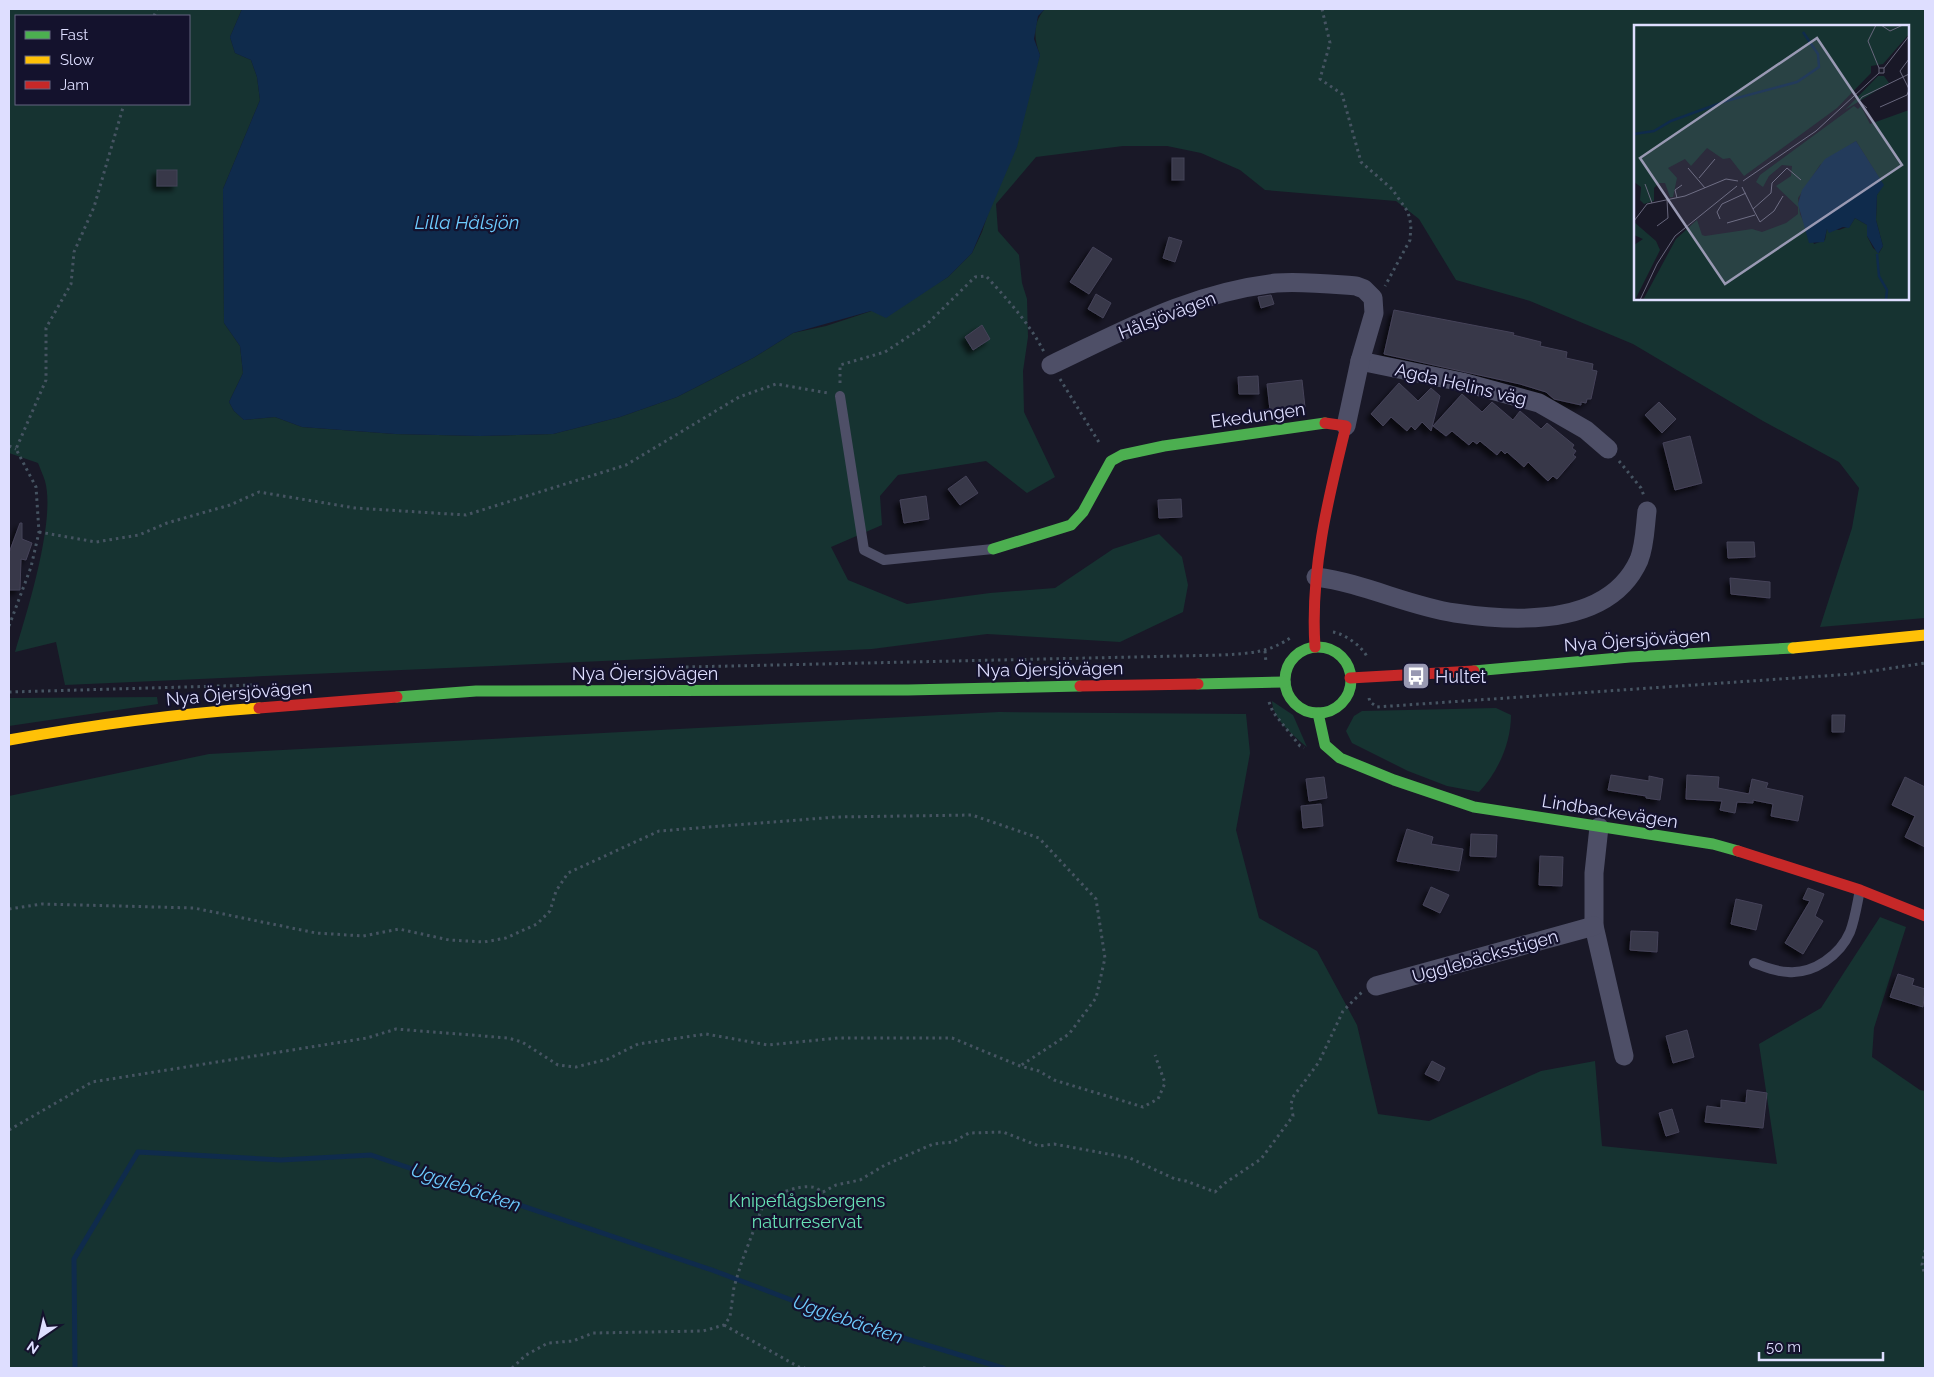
<svg xmlns="http://www.w3.org/2000/svg" width="1934" height="1377" viewBox="0 0 1934 1377" font-family="Raleway,sans-serif">
<defs>
<filter id="shadow"><feDropShadow dx="-4.5" dy="4.5" stdDeviation="2.5" flood-color="#0009"/></filter>
</defs>
<rect width="100%" height="100%" fill="#191827"/>
<g fill="#163331" fill-rule="evenodd">
<path d="M9,9H242L230,37L235,53L251,60L257,77L260,100L223,189L224,323L240,346L243,373L229,402L234,411L244,420L275,417L302,427L395,434L480,436L553,434L620,417L677,397L753,358L793,333L826,326L917,296L948,277L972,253L982,232L1040,55C1034,39 1032,23 1045,9H1925V618L1820,627L1852,528L1859,488L1839,462L1763,421L1633,344L1530,301L1456,280L1419,219L1396,201L1265,190L1240,170L1201,153L1167,146H1123L1036,157L996,204L998,231L1019,255L1022,283L1027,299L1028,337L1023,371L1024,412L1055,477L1027,493L986,461L898,475L880,496L882,525L831,547L848,580L907,604L990,593L1055,588L1113,549L1159,534L1182,557L1188,585L1183,612L1120,642L987,634L872,649L65,685L56,642L15,652C27,612 56,520 45,481C43,475 40,468 38,463L9,453ZM16,16H189V104H16ZM1635,26H1908V299H1635Z"/>
<path d="M157,697L158,704L9,726V698Z"/>
<path d="M1272,701L1293,715L1307,747C1294,736 1273,720 1272,701Z"/>
<path d="M1496,708L1511,715C1511,743 1498,772 1479,792L1447,786L1408,771L1352,743L1346,731L1354,716L1362,711Z"/>
<path d="M999,712L1246,714L1250,753L1236,830L1259,918L1317,951L1357,1025L1378,1114L1429,1121L1541,1071L1595,1061L1602,1146L1777,1164L1759,1044L1821,1008L1880,917L1906,927L1874,1028L1872,1057L1920,1090L1925,1091V1368H9V796L209,754Z"/>
</g>
<path fill="#0f2b4c" d="M242,9H1045L1038,16L1034,39L1040,55L1017,147L972,253L948,277L886,318L871,311L793,333L753,358L677,397L620,417L553,434L480,436L395,434L302,427L275,417L244,420L234,411L229,402L243,373L240,346L224,323L223,189L260,100L257,77L251,60L235,53L230,37Z"/>
<g fill="none" stroke-linecap="round" stroke-linejoin="round">
<path stroke="#0f2b4c" stroke-width="5" d="M75,1368L74,1259L138,1152L281,1160L371,1155L712,1270L847,1321L1003,1368"/>
</g>
<g fill="#383748" stroke="#454359" filter="url(#shadow)">
<rect x="1172" y="158" width="12" height="22"/>
<rect x="157" y="170" width="20" height="16"/>
<path d="M1169,237L1182,241L1175,262L1163,258Z"/>
<path d="M1093,247L1112,259L1089,294L1070,282Z"/>
<path d="M1096,294L1111,303L1103,318L1088,309Z"/>
<path d="M1271,295L1274,304L1261,308L1258,297Z"/>
<path d="M1394,310L1514,333L1513,335L1541,342L1540,346L1567,352L1566,358L1593,364L1592,370L1597,371L1591,399H1587L1586,403L1581,402V405L1554,399L1546,392L1520,384L1384,354Z"/>
<path d="M982,325L990,339L973,350L965,337Z"/>
<path d="M1258,376L1259,394H1239L1238,377Z"/>
<path d="M1302,380L1305,407L1270,410L1267,384Z"/>
<path d="M1399,383L1418,401L1431,388L1440,396L1431,431L1422,422L1415,430L1411,426L1407,431L1391,417L1383,426L1371,414Z"/>
<path d="M1462,394L1482,412L1492,402L1513,420L1520,411L1541,429L1547,423L1574,445L1572,448L1576,451L1573,455L1576,457L1557,479L1553,476L1548,481L1528,462L1524,467L1507,452L1505,454L1501,450L1497,455L1480,441L1477,444L1473,441L1469,445L1452,431L1446,436L1433,426Z"/>
<path d="M1659,402L1676,419L1662,433L1645,415Z"/>
<path d="M1690,436L1702,483L1675,490L1663,443Z"/>
<path d="M966,476L978,493L960,505L948,489Z"/>
<path d="M926,496L929,519L904,523L900,500Z"/>
<path d="M1181,499L1182,517L1159,518L1158,500Z"/>
<path d="M20,523H22V539L32,543L26,560L21,559L20,590H9V553Z"/>
<path d="M1727,542H1754L1755,557L1728,558Z"/>
<path d="M1730,578L1770,582V598L1731,594Z"/>
<path d="M1832,715H1845L1844,732H1832Z"/>
<path d="M1611,775L1649,781V776L1663,779L1660,800L1646,798V796L1608,790Z"/>
<path d="M1687,775L1719,777L1718,788L1749,794L1752,779L1768,783L1766,788L1803,796L1798,821L1771,816L1773,804L1753,800V803L1737,802L1735,813L1720,810L1722,801L1686,799Z"/>
<path d="M1324,777L1327,798L1309,801L1306,779Z"/>
<path d="M1905,777L1925,787V847L1905,837L1915,816L1892,805Z"/>
<path d="M1321,804L1323,826L1303,828L1301,806Z"/>
<path d="M1407,829L1433,837L1431,844L1463,849L1459,871L1397,861Z"/>
<path d="M1471,834L1497,835L1496,857L1470,856Z"/>
<path d="M1540,856L1563,857L1562,886L1539,885Z"/>
<path d="M1431,887L1449,895L1440,913L1423,905Z"/>
<path d="M1808,888L1824,894L1815,916L1823,921L1803,954L1785,943L1810,901L1803,899Z"/>
<path d="M1736,899L1762,905L1756,930L1731,924Z"/>
<path d="M1631,931L1658,932L1657,952L1630,950Z"/>
<path d="M1898,974L1914,979L1912,985L1925,989L1923,1007L1890,997Z"/>
<path d="M1687,1030L1694,1057L1673,1063L1666,1036Z"/>
<path d="M1432,1061L1445,1068L1439,1081L1425,1074Z"/>
<path d="M1747,1090L1767,1093L1763,1128L1705,1122L1707,1106L1721,1108V1100L1746,1103Z"/>
<path d="M1672,1109L1679,1132L1666,1136L1659,1113Z"/>
</g>
<g fill="none" stroke-linecap="round" stroke-linejoin="round">
<g stroke="#465462" stroke-width="3" stroke-dasharray="2.5 4" stroke-linecap="butt">
<path d="M1322,9L1330,43L1320,79L1342,94L1361,162L1392,189L1408,212L1411,225L1410,240L1385,286"/>
<path d="M154,16L157,9"/>
<path d="M1060,379L1100,444"/>
<path d="M840,383V365L885,352L926,325L975,277L986,276C1007,299 1030,324 1044,352"/>
<path d="M9,446L16,449"/>
<path d="M1619,461L1641,488L1644,496"/>
<path d="M39,532L96,542L139,535L167,523L230,505L259,492L355,508L466,515L626,465L739,397L776,384L828,393"/>
<path d="M9,626L31,567L39,532L36,487L16,449L46,380V328L71,284L74,252L94,207L124,104"/>
<path d="M1333,632C1345,634 1363,647 1367,657"/>
<path d="M1265,651L1266,663"/>
<path d="M686,667L1223,655C1252,653 1269,653 1293,636"/>
<path d="M9,692L255,685"/>
<path d="M1369,698L1370,702L1377,707L1852,674L1925,663"/>
<path d="M1269,702L1273,712L1300,746L1304,748"/>
<path d="M9,909L42,904L194,908L316,933L363,936L399,929L449,940L484,942L506,938L537,924L550,911L556,891L568,873L659,831L836,817L972,815L1039,838L1096,899L1105,958L1096,998L1069,1034L1020,1066"/>
<path d="M9,1130L92,1082L367,1038L396,1029L508,1038L522,1042L558,1065L576,1067L608,1059L638,1044L706,1034L768,1045L838,1038H952L1020,1066L1039,1071L1054,1080L1143,1107L1158,1099L1165,1083L1155,1055"/>
<path d="M1925,1250L1922,1265L1925,1275"/>
<path d="M724,1325L799,1367L805,1368"/>
<path d="M512,1368L526,1355L548,1343L573,1341L593,1333L703,1331L724,1325L730,1317L734,1287L742,1261L764,1203C773,1194 799,1185 812,1187C816,1187 820,1191 823,1192L836,1185L860,1180L885,1165L933,1144L953,1142L969,1133L1003,1132L1039,1146L1054,1144L1130,1158L1175,1179L1186,1181L1215,1192L1225,1183L1261,1159L1293,1116L1291,1104L1293,1097L1319,1062L1343,1011L1362,992"/>
<path d="M923,1368H928"/>
</g>
<g stroke="#4e4f67" stroke-width="10">
<path d="M840,396L864,550L884,560L993,549"/>
<path d="M1754,963C1765,967 1776,972 1788,972C1814,974 1840,955 1850,932C1855,919 1857,904 1860,890"/>
</g>
<g stroke="#4e4f67" stroke-width="19">
<path d="M1360,361L1462,382L1539,403L1586,430L1608,449"/>
<path d="M1051,365C1127,329 1190,293 1276,283C1302,281 1330,284 1356,286L1364,289L1373,298L1374,313L1360,361L1346,426"/>
<path d="M1316,577C1364,583 1408,606 1455,613C1515,622 1609,627 1639,560C1645,545 1645,527 1647,511"/>
<path d="M1599,827L1594,873V926L1624,1056"/>
<path d="M1376,986L1594,926"/>
</g>
<g stroke="#4caf50" stroke-width="11">
<path d="M993,549L1071,525L1083,512L1111,461L1122,455L1164,446L1325,423"/>
<circle cx="1318" cy="680" r="33"/>
<path d="M1474,671L1630,657L1793,648"/>
<path d="M1198,684L1285,682"/>
<path d="M397,697L476,691L908,690L1080,686"/>
<path d="M1318,713L1325,745L1340,758L1394,780L1474,807L1713,844L1738,851"/>
</g>
<g stroke="#ffc107" stroke-width="11">
<path d="M1793,648L1925,635"/>
<path d="M9,740C92,725 175,714 259,708"/>
</g>
<g stroke="#c62828" stroke-width="11">
<path d="M1315,647C1310,571 1328,499 1346,426L1325,423"/>
<path d="M1350,678L1474,671"/>
<path d="M1080,686L1198,684"/>
<path d="M259,708L397,697"/>
<path d="M1738,851L1860,890L1925,916"/>
</g>
</g>
<defs>
<g id="bus-square" transform="scale(1.4375)"><rect x="-9" y="-9" width="18" height="18" rx="4" fill="#9999b3" stroke="#14122d"/><path d="M-5-6H5V4H4V6H2V4H-2V6H-4V4H-5ZM-3.5-4V0h7V-4ZM-3.5 1.2v1.5H-2V1.2ZM2 1.2v1.5H3.5V1.2Z" fill="#fff"/></g>
</defs>
<g fill-rule="evenodd">
<use href="#bus-square" x="1416" y="676"/>
</g>
<g text-anchor="middle" dominant-baseline="central" stroke-width="4.5" stroke-linejoin="round" paint-order="stroke">
<g font-size="18" fill="#dedeff" stroke="#14122d">
<text transform="translate(1167 315) rotate(-21)">Hålsjövägen</text>
<text transform="translate(1461 384) rotate(13)">Agda Helins väg</text>
<text transform="translate(1258 415) rotate(-8)">Ekedungen</text>
<text transform="translate(1637 640) rotate(-4)">Nya Öjersjövägen</text>
<text transform="translate(1050 669) rotate(-1)">Nya Öjersjövägen</text>
<text x="645" y="673">Nya Öjersjövägen</text>
<text transform="translate(239 693) rotate(-5)">Nya Öjersjövägen</text>
<text transform="translate(1610 811) rotate(9)">Lindbackevägen</text>
<text transform="translate(1485 956) rotate(-16)">Ugglebäcksstigen</text>
</g>
<g font-size="18" fill="#dedeff" stroke="#14122d" text-anchor="start">
<text x="1435" y="676">Hultet</text>
</g>
<g font-size="18" fill="#68e1b5" stroke="#14122d">
<text x="807" y="1200">Knipeflågsbergens<tspan x="807" dy="21">naturreservat</tspan></text>
</g>
<g font-size="19" font-style="italic" fill="#6dcbfe" stroke="#14122d">
<text x="467" y="222">Lilla Hålsjön</text>
<text transform="translate(466 1187) rotate(19)">Ugglebäcken</text>
<text transform="translate(848 1319) rotate(19)">Ugglebäcken</text>
</g>
</g>
<g transform="translate(1634 25)">
<rect width="275" height="275" fill="#191827"/>
<path d="M0,0H275V9L249,39L237,41V48L203,83L110,151L96,133L89,134L73,123L57,141L51,134L34,143L43,153L39,172H36L31,158H25L20,163V176L10,179L6,175L7,162L0,157ZM244,51H250L255,58L211,85ZM220,81L224,84L227,81L236,99L275,85V275H9L42,214L63,195L68,210L71,211L118,204L128,207L152,198L164,189V182L142,161L157,151L158,141L148,140L135,151L129,162L122,157L126,150ZM222,116L249,159L243,170L242,195L249,221L245,228L239,223L233,211V200L221,193L216,201L205,205L193,203L191,215L180,219L166,189L164,173L186,140ZM0,197L22,216L26,225L1,275L0,220L9,214L0,210Z" fill="#163331" fill-rule="evenodd"/>
<path d="M222,116L250,160L243,170L242,195L249,221L244,229L233,211V200L221,193L215,203L209,202L195,208L193,204L190,217L175,218L164,179L168,165L191,134Z" fill="#0f2b4c"/>
<path fill="none" stroke="#0f2b4c" stroke-width="2.5" d="M0,109L20,106L37,96L92,76L163,57L185,42L184,29L169,7M243,229L245,251L253,265L252,275"/>
<path fill="none" stroke="#68677d" stroke-width="1" d="M242,0L234,16L245,43M247,0L256,6L269,0M275,34L266,46L275,64M250,43H245V48H250V43L275,11M246,82L273,70L275,65M233,83L225,76L228,72L275,49M54,143L71,163M65,153L81,134M109,156L182,106L245,48M11,159L18,178M108,162L119,184L137,168L138,158L153,143L167,155M43,173L41,165L48,160M119,184L126,197L140,186L149,171M86,194L83,187L88,179L112,168M0,196L13,179L51,171L92,154L104,156M93,198L121,190M23,201L34,193L33,175M6,275L23,239L41,211L103,161"/>
<path fill="#9999b3" fill-opacity="0.15" stroke="#9999b3" stroke-width="2.5" d="M183,13L268,140L91,259L6,133Z"/>
<rect width="275" height="275" fill="none" stroke="#dedeff" stroke-width="2.5"/>
</g>
<rect width="1934" height="1377" fill="none" stroke="#dedeff" stroke-width="20"/>
<rect x="15" y="15" width="175" height="90" fill="#14122d" stroke="#656481"/>
<rect x="25" y="31" width="25" height="8" fill="#4caf50" stroke="#656481"/>
<text x="60" y="40" font-size="15" fill="#dedeff">Fast</text>
<rect x="25" y="56" width="25" height="8" fill="#ffc107" stroke="#656481"/>
<text x="60" y="65" font-size="15" fill="#dedeff">Slow</text>
<rect x="25" y="81" width="25" height="8" fill="#c62828" stroke="#656481"/>
<text x="60" y="90" font-size="15" fill="#dedeff">Jam</text>
<g transform="translate(40 1337) rotate(214)" stroke="#14122d" stroke-width="4" paint-order="stroke">
<path d="M0-4L9 19L0 12L-9 19Z" fill="#dedeff"/>
<text y="-8" font-size="14" font-weight="bold" text-anchor="middle" fill="#dedeff">N</text>
</g>
<path d="M1759 1352v8h124v-8" fill="none" stroke="#dedeff" stroke-width="2.5"/>
<text x="1766" y="1352" font-size="15" fill="#dedeff" stroke="#14122d" stroke-width="4" paint-order="stroke">50 m</text>
</svg>
